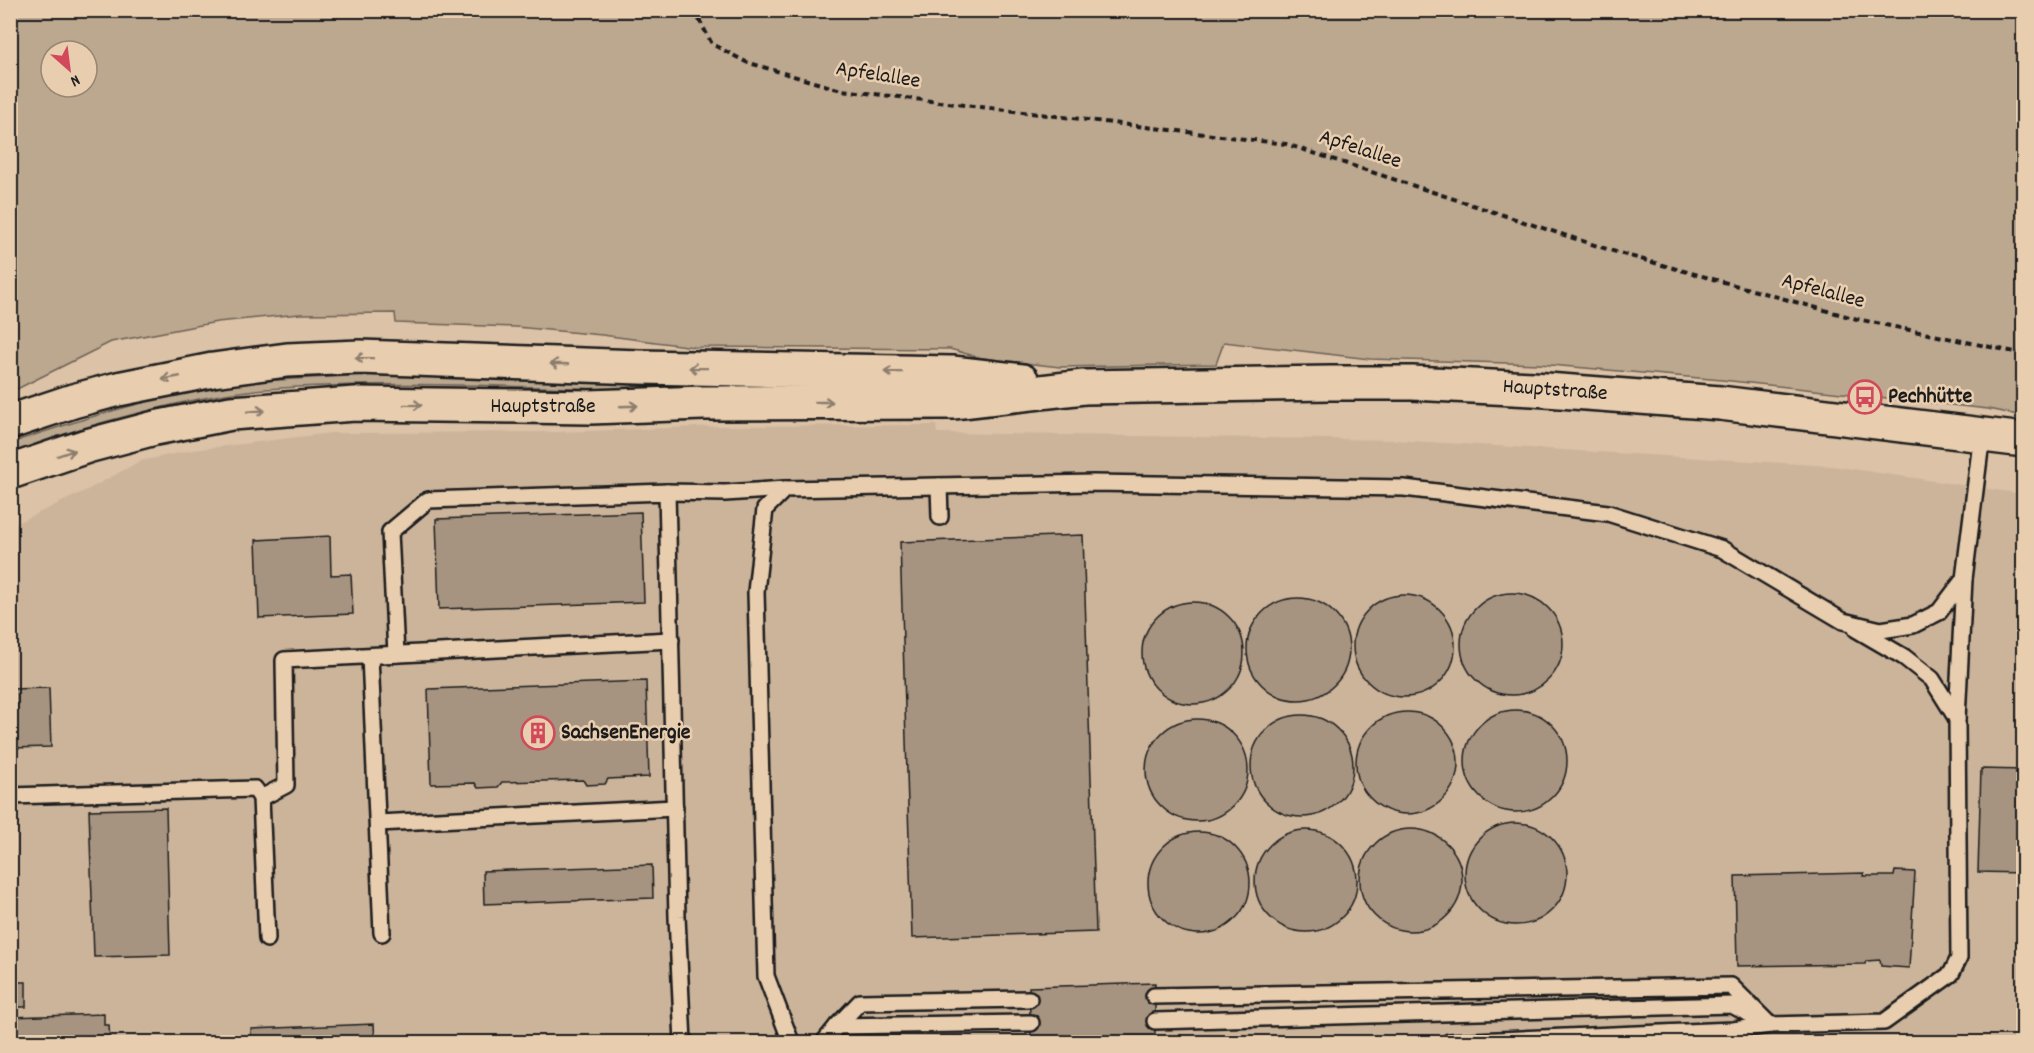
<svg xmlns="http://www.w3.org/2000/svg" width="2034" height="1053" viewBox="0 0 2034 1053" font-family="Dekko,sans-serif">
<rect width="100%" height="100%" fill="#dcc2a6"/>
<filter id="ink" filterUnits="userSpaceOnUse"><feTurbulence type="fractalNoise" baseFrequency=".0167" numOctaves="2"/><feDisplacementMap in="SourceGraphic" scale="12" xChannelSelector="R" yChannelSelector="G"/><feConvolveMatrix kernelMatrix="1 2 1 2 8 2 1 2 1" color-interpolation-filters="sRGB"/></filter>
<g filter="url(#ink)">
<path fill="#ccb49b" d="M936,425L937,433L1396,440L1832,466L2023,494V1042H11V526L89,489L140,461L193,450L331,433L561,432L722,426Z"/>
<g fill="#bca78f" stroke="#6c6256" stroke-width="1.5" fill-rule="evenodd">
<path d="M11,10L2023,11V416L1988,409L1722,380L1539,364L1370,359L1224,342L1216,364L1060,367L981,358L950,349L694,347L602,335L516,327L396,323L395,313L300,314L217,322L111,342L11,392ZM51,51H87V87H51Z"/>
<path d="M366,375L940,384C864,386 786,392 709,391C562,390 414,378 266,389C228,392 191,400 155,409C106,421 57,434 11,454V444L22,439C83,419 144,400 207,388C260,379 313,378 366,375Z"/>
</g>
<g fill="#a69480" stroke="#1c1c1c" stroke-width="1.5">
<path d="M641,512L644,602L439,609L436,519Z"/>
<path d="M1083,535L1096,932L912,938L900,542Z"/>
<path d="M330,536L331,575L351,574L353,614L259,618L256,540Z"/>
<circle cx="1512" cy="644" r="51"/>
<circle cx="1404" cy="646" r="51"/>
<circle cx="1298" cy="649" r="51"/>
<circle cx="1193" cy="653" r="51"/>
<path d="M646,681L649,777L608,779L605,784L586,785L583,780L502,782L498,787L478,788L475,783L431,784L428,689Z"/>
<path d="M49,688L51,747L10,748V689Z"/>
<circle cx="1516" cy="761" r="51"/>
<circle cx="1407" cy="763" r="51"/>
<circle cx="1302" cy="766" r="51"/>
<circle cx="1197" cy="770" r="51"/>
<path d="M1981,769L2024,770V873L1978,872Z"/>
<path d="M166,808L170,955L94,957L89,810Z"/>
<circle cx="1516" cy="874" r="51"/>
<circle cx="1411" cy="880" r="51"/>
<circle cx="1306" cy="881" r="51"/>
<circle cx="1199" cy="883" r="51"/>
<path d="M652,865L653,898L484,904L483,871Z"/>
<path d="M1895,871L1915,872L1909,968L1881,966L1880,960L1866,961L1865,964L1737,966L1735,876L1864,873L1863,876H1894Z"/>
<rect x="10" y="982" width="16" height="25"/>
<path d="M1155,983V1042H1031L1029,987Z"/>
<path d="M104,1014V1025H109L110,1042H10V1017Z"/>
<path d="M374,1024L375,1042H252L251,1029Z"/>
</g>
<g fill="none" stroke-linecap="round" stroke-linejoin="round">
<g stroke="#1c1c1c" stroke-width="20">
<g id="lane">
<path d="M939,486L940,517"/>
<path d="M785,489L765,509L756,592L766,976L791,1042"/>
<path d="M667,492L725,493L785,489L1093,483L1404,488L1608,513L1722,549L1843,621L1881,630L1913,625L1939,612L1964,579"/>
<path d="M1856,629L1904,657L1932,679L1957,719"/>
<path d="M396,654L390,532L428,500L667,492L677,917L683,1042"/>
<path d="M370,656L382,933"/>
<path d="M10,796L255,789L261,798L267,939"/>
<path d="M261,798L286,785L284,660L671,640"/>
<path d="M378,823L675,808"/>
<path d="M1154,996L1731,986L1770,1025L1884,1022L1951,974L1959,958L1957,719L1964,579L1982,434"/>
<path d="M1155,1021L1732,1005L1770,1025L1733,1030L1449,1042"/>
<path d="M837,1026L860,1002L1029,999"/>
<path d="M824,1042L837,1026L1031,1023"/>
</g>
</g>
<g stroke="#1c1c1c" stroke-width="38">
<g id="secondary">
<path d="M10,422L73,401L118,389L213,370L287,360L360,357L639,367L952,373L1022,381"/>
<path d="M10,472L87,446L155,428L231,413L355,404L590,407L703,403L953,402L1084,387L1331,383H1412L1533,389L1720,403L2024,440"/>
</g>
</g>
<path stroke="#1c1c1c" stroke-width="4" stroke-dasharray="6 4.5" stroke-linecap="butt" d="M694,10L712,44L746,62L841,90L1286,144L1619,253L1857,319L2024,354"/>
<use href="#lane" stroke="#e8cdaf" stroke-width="15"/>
<use href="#secondary" stroke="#e8cdaf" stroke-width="33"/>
</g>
<defs><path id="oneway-shaft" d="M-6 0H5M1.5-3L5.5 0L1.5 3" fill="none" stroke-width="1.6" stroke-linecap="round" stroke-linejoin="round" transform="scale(1.5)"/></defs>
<g stroke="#8c7d6d">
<use href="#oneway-shaft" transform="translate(364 358) rotate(-179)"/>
<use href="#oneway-shaft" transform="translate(559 364) rotate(-178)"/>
<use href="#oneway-shaft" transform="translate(698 368) rotate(-179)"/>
<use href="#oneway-shaft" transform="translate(893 372) rotate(-179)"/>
<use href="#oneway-shaft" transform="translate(171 378) rotate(169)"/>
<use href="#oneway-shaft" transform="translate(824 402)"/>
<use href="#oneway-shaft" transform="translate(413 405) rotate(1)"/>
<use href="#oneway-shaft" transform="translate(629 406) rotate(-2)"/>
<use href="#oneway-shaft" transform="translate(256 411) rotate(-4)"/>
<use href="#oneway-shaft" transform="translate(66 453) rotate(-18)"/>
</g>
</g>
<defs>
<g id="bus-ring" transform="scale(1.725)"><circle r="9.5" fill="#e8cdaf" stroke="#d1495b" stroke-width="1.5"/><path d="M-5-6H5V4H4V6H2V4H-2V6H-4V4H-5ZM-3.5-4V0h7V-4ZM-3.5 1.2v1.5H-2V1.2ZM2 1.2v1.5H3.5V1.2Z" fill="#d1495b"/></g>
<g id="building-ring" transform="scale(1.725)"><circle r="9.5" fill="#e8cdaf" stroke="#d1495b" stroke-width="1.5"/><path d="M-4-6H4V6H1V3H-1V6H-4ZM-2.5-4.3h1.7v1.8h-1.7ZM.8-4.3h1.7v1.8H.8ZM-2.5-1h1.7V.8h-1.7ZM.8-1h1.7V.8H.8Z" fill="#d1495b"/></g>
</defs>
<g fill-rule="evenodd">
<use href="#bus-ring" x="1865" y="397"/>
<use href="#building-ring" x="538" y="733"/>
</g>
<g text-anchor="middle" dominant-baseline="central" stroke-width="5" stroke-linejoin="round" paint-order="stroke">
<g font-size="22" fill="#1c1c1c" stroke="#e8cdaf">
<text transform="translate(878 76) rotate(9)">Apfelallee</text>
<text transform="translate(1360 150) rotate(18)">Apfelallee</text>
<text transform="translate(1823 292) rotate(15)">Apfelallee</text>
<text transform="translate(1555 391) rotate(4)">Hauptstraße</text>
<text x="543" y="407">Hauptstraße</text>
</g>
<g font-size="22" font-weight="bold" fill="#1c1c1c" stroke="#e8cdaf" text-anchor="start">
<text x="1888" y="397">Pechhütte</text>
<text x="561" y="733">SachsenEnergie</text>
</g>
</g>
<rect width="2034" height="1053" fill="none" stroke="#e8cdaf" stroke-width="36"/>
<rect x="18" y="18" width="1998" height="1017" fill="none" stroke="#1c1c1c" stroke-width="2" filter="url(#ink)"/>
<g transform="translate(69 69) rotate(152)"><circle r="28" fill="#e8cdaf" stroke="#968674" stroke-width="1.5"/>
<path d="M0-4.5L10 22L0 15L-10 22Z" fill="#d1495b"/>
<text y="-9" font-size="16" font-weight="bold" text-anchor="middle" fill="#1c1c1c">N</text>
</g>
</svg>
